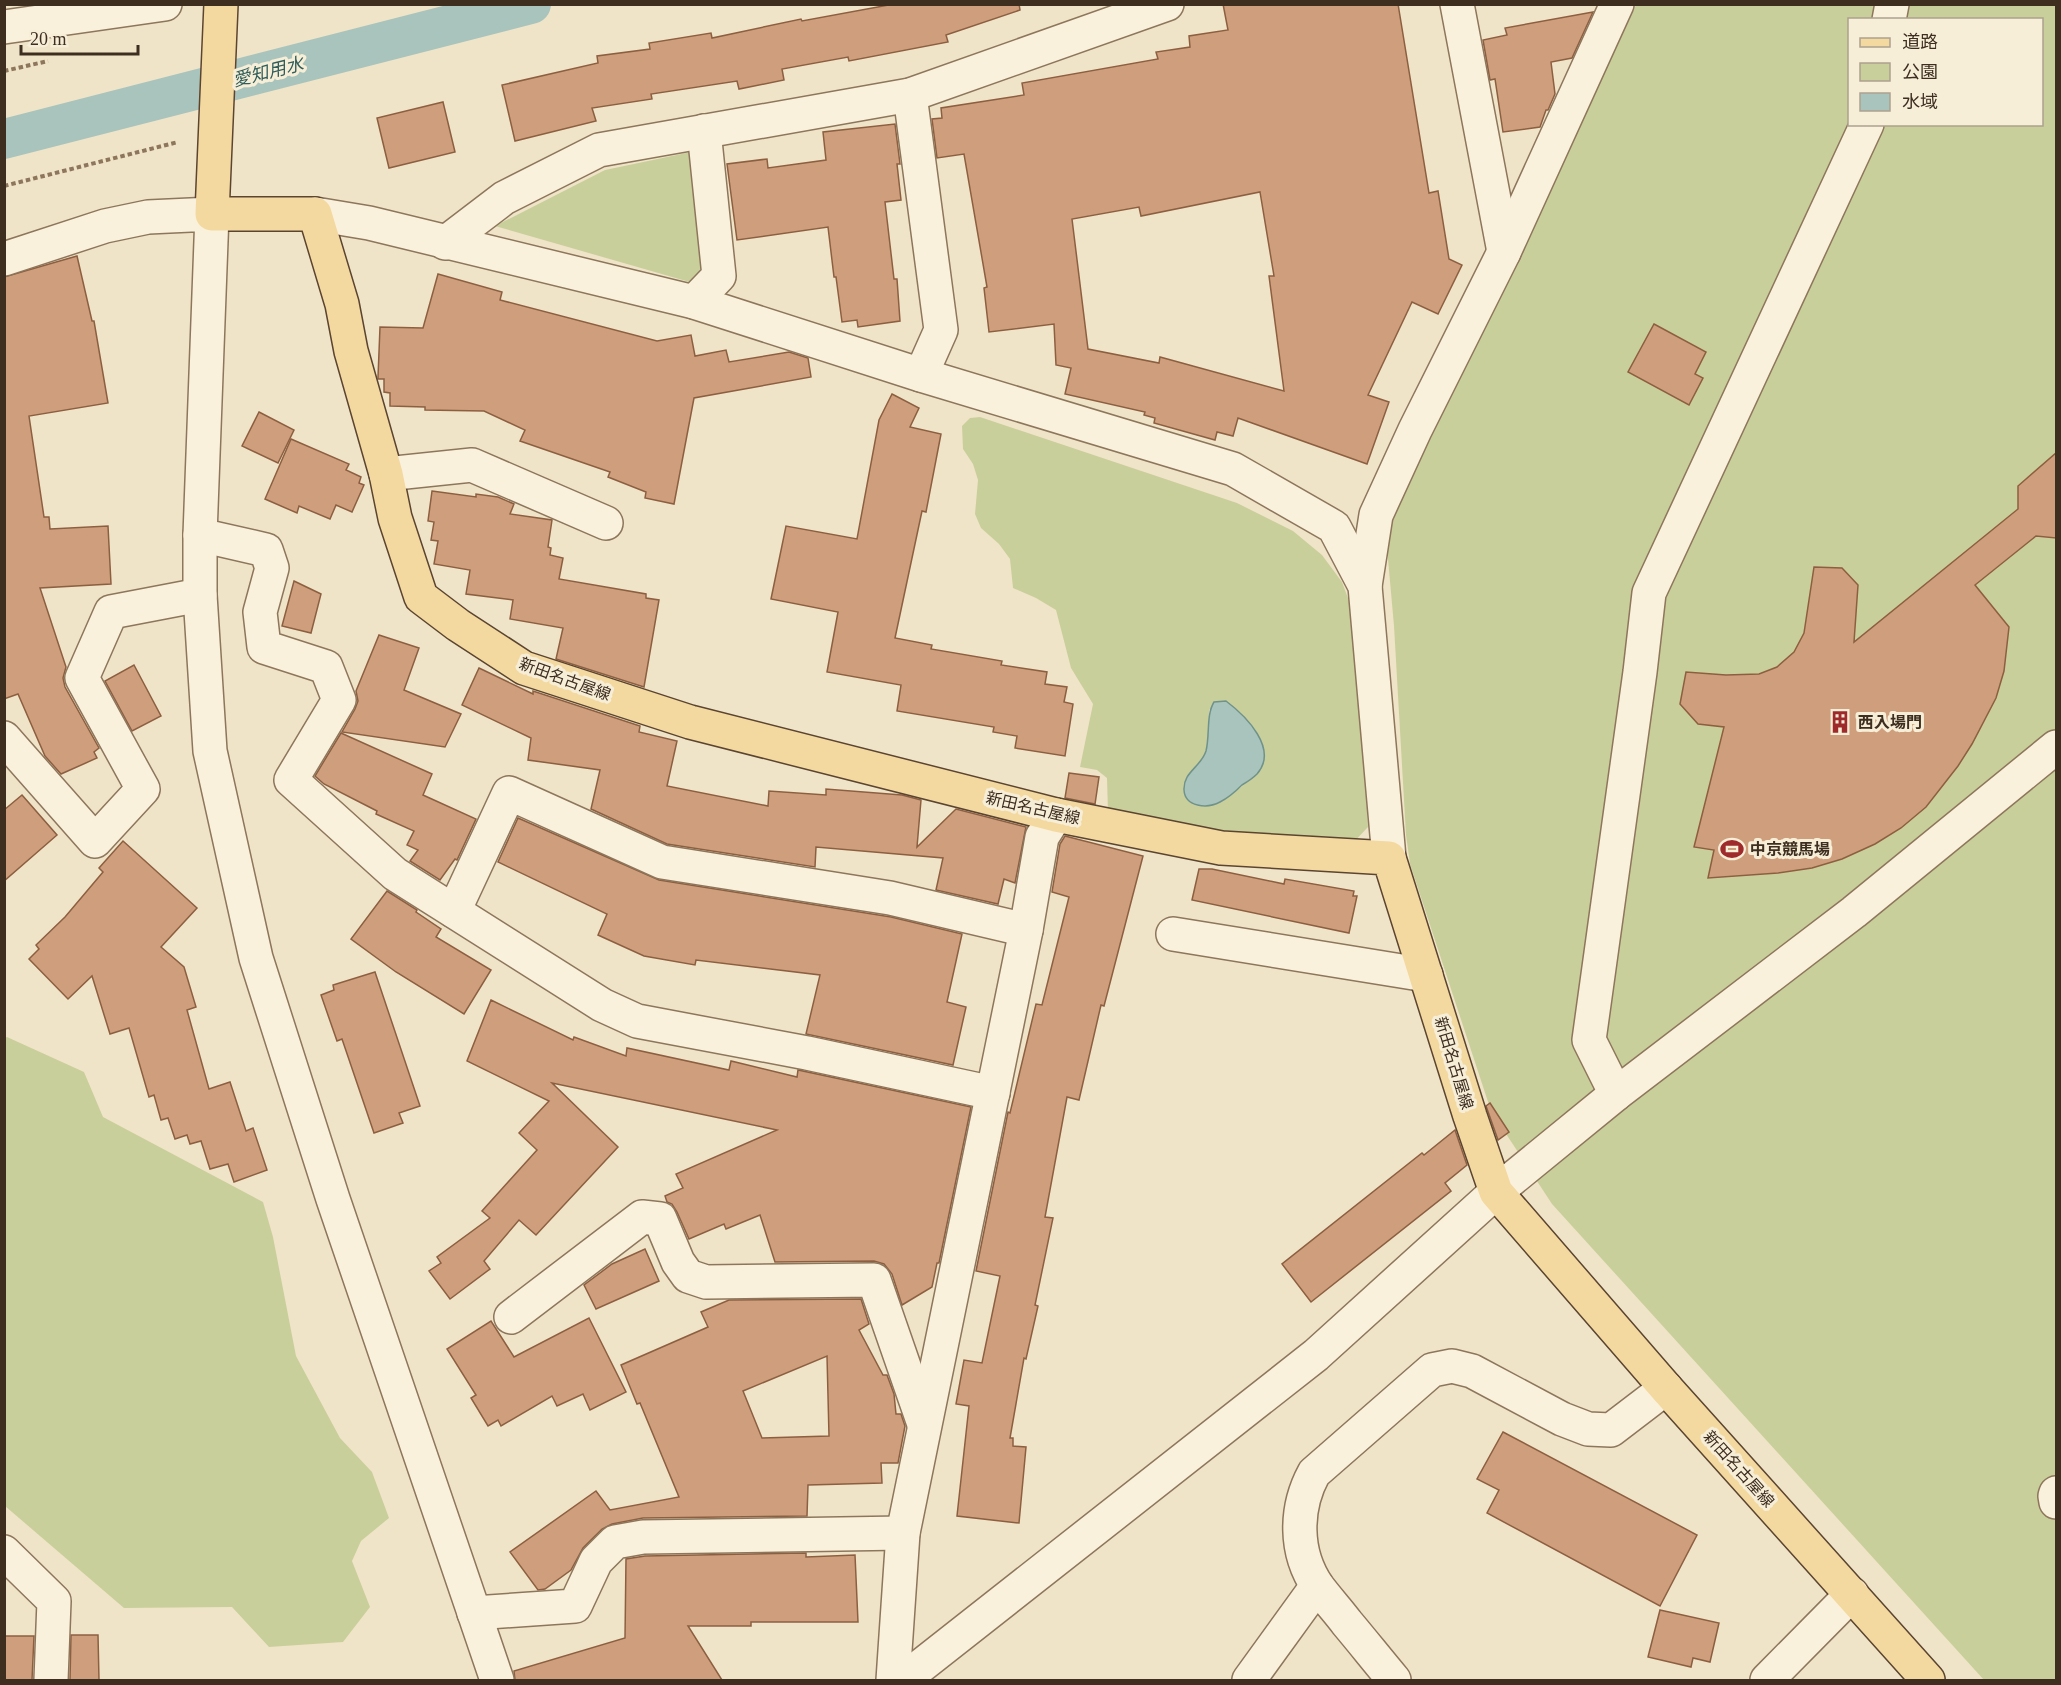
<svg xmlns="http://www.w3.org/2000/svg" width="2061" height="1685" viewBox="0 0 2061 1685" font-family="'Times New Roman','Noto Sans JP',serif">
<rect width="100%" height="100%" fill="#f0e4c8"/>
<g fill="#c9cf9b" fill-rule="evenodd">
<path d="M1636,5H2056V1680H1984L1552,1204L1491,1111L1410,864L1406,835L1394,626L1387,548L1389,523ZM1850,20H2042V124H1850Z"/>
<path d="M691,152L705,271L693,283L495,226L605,170Z"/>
<path d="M980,417L1237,503L1293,531L1322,555L1342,582L1358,625L1368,827L1352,844H1288L1108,813L1107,778L1097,770L1080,767L1093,704L1071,668L1056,610L1036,598L1013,588L1010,559L999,544L981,528L975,514L978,480L973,464L963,449L962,426L970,418ZM1209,709L1257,774C1242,786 1208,819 1189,801C1184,797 1183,791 1184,785C1186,773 1193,771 1200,763C1211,748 1209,726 1209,709Z"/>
<path d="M7,1037L84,1072L103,1117L263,1202L273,1237L296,1356L340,1438L372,1472L389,1518L361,1541L352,1561L370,1607L343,1642L269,1647L232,1607L124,1608L5,1506L4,1038Z"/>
</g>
<path fill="#a9c4bc" stroke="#6f938a" stroke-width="1.5" d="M1226,701C1246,716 1279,749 1257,774C1253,778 1247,782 1242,785C1236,791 1228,798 1220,802C1207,809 1185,807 1184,790C1183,772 1201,767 1206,751C1210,735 1206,715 1214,702Z"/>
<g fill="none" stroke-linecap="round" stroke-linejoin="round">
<path stroke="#a9c4bc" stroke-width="40" d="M4,139L531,4"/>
</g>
<g fill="#cf9f7d" stroke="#8d5f41" stroke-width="1.5" fill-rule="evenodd">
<path d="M894,4H1019L1020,10L946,35L948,42L849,61L848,57L782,69L784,80L739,89L737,81L651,94L652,99L592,108L596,121L515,141L502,85L598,63L597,56L650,49L649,43L711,33L712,38L801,19L802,21Z"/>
<path d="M1223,4H1398L1429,193L1438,191L1449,259L1462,265L1438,314L1412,302L1368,395L1389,402L1367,464L1238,418L1233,436L1217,432L1215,440L1154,423L1155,418L1144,415L1145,412L1065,394L1071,368L1056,365L1054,324L989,332L984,288L987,287L964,154L937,158L932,119L942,118L941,108L1024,95L1022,83L1158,59L1156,52L1190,47L1189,36L1228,30ZM1260,192L1274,276H1269L1284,391L1160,357L1159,363L1088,349L1072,219L1139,207L1141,216Z"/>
<path d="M1593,12L1572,58L1551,62L1555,94L1548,110H1546L1540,127L1503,132L1495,79L1490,80L1483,40L1507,35L1505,28Z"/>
<path d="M443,102L455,152L389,168L377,118Z"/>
<path d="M895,124L900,164H897L901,200L885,202L894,279H897L900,321L858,327L857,320L842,322L836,277H834L828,227L737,240L727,164L767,159L768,168L826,160L823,132Z"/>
<path d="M77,256L92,321H94L108,403L29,416L44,517H49L50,529L108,526L111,584L40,588L66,667L63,678L65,687L99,748L94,752L97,758L61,774L45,756L18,694L4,699V277Z"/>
<path d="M438,274L502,292L500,300L657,341L691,335L695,356L726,350L729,362L789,352L808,358L811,377L694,398L674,504L645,498L646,492L608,477L610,472L520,441L525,430L484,411L425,410V407L390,406V393L384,392V379H378V377L380,327L423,328Z"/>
<path d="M1654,324L1706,352L1695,374L1703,378L1689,405L1628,372Z"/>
<path d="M892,394L919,408L910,427L941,434L926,512L922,511L895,638L932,645L931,649L1002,661L1001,665L1047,672L1045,684L1067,687L1064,702L1073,704L1065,756L1015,748L1017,736L993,732L994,727L897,711L901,685L827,672L838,612L771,599L786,526L857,539L879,420Z"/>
<path d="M259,412L294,430L278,463L242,446Z"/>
<path d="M291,439L349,464L346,470L361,477L359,483L364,485L352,512L336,505L330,519L299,506L297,513L265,499Z"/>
<path d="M2056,453V538L2036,536L1975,585L2009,627L2004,671L1996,698L1972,744L1958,766L1926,807L1901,828L1875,844L1842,859L1812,868L1778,873L1708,878L1714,850L1694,847L1724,727L1698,724L1680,704L1686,672L1726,675L1759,674L1777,667L1794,652L1804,633L1814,567L1842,568L1858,585L1854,642L2018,509V486Z"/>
<path d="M432,491L476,497V494L498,497L514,504L510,514L552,520L548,547L551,548L550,555L563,558L559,579L646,594V598L659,600L644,687L556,659L563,628L510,619L513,600L466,594L470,570L434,564L438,541L431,540L434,522L428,521Z"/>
<path d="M294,581L321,594L311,633L282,626Z"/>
<path d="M379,635L419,648L404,690L461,714L445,747L342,732L355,709L358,701L356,691Z"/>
<path d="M134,665L161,716L132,731L105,681Z"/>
<path d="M479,668L533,694V691L640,726L639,732L677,741L667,786L768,806L769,791L826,795V789L902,795L921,800L917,847L956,809L1026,827L1015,883L1004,879L998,904L936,890L943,858L816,847L815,867L667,844L591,809L600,770L528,760L531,738L462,705Z"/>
<path d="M341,733L432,774L423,795L476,819L457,860L455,859L440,880L410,861L418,850L407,845L414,831L376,814L377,811L324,784L315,776Z"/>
<path d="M1069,773L1099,777L1095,804L1065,798Z"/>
<path d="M22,795L57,835L4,881V810Z"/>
<path d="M518,818L659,880L891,917L962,934L947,1002L966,1007L953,1065L806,1034L820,975L696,960L695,965L644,956L598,935L607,914L498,862Z"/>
<path d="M1065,836L1143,856L1104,1006L1101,1005L1079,1100L1067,1097L1045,1217L1053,1218L1035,1305L1038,1306L1026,1359L1024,1358L1010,1438H1013V1446L1026,1447L1019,1523L957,1516L969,1406L956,1404L964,1360L982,1363L1000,1276L976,1271L1008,1112L1010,1113L1036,1004L1042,1005L1069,897L1052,892L1060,844Z"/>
<path d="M123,841L197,908L161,947L184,967L196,1007L187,1010L209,1089L230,1082L246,1131L253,1128L267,1170L234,1182L228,1164L210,1169L201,1141L190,1144L187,1135L175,1139L168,1118L161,1120L154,1095L149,1097L129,1028L110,1034L92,976L68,999L29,959L39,949L36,945L65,917L103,872L99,868Z"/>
<path d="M1199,869H1212L1284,884L1285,879L1354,891L1353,896H1357L1349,933L1192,900Z"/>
<path d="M387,891L417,910L416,912L441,929L436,937L491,970L464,1014L396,972L351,939Z"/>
<path d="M375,972L420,1106L399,1113L403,1123L374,1133L342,1039L337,1041L321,995L334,990L333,985Z"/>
<path d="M491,1000L573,1040L574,1037L626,1056L627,1048L729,1070L731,1061L797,1077L798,1070L971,1107L939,1263H937L932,1287L902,1305L892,1274L884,1264L874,1261L775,1262L760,1215L726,1229L724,1224L689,1239L677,1212L672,1204L667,1202L665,1196L683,1188L676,1174L777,1130L552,1083L618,1147L536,1235L519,1220L484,1261L490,1269L450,1299L429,1271L441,1263L437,1257L490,1218L482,1211L537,1150L519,1133L549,1101L467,1061Z"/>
<path d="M1490,1103L1509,1132L1498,1140L1486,1106Z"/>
<path d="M1455,1130L1467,1165L1445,1183L1451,1191L1311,1302L1282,1264L1422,1153L1424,1155Z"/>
<path d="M645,1249L659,1281L596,1309L584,1285L612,1264Z"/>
<path d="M861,1299L869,1324L859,1330L883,1375H887L894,1394L896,1414H901L905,1426L898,1463H881L882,1483L808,1485L807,1516L643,1518L612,1524L602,1529L583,1548L571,1570L545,1589L538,1590L510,1552L596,1491L610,1510L679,1497L640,1403L637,1404L621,1365L708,1327L701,1312L729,1300ZM827,1356L829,1436L762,1438L743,1391Z"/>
<path d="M589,1318L626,1392L590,1410L583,1394L557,1406L552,1396L501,1426L498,1420L488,1426L471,1398L476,1395L447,1349L491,1321L514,1357Z"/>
<path d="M1503,1432L1697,1535L1660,1606L1487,1513L1499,1490L1477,1479Z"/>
<path d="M806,1553V1557L855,1555L858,1622H751V1626H688L722,1680H515L514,1671L625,1638L626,1559L645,1556Z"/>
<path d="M1660,1610L1719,1623L1710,1662L1693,1658L1691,1667L1648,1657Z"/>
<path d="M71,1635H98L99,1680H70Z"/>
<path d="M4,1636H34L32,1680H4Z"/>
</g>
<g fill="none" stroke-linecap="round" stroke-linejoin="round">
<g stroke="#8d765c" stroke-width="36">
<g id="minor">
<path d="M1457,4L1504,252"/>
<path d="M1889,20L1892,4"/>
<path d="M4,27L165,4"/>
<path d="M910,95L941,330L921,375"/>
<path d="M315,214L369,223L694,302L921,375L1233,469L1334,527L1365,586L1389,858"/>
<path d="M445,243L504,198L599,150L910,95L1167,4"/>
<path d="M4,259L105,226L148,217L212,214L200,535V595L210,751L256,958L333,1199L497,1680"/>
<path d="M694,302L719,276L704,131"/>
<path d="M386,474L472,465L606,523"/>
<path d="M200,535L266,550L272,568L260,612L264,647L326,667L339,700L291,780L395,874L602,1005L637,1021L807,1053L993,1093"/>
<path d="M1365,586L1376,515L1415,430L1504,252L1617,4"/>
<path d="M4,738L95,841L143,789L82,678L111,612L200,595"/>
<path d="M454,911L509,793L662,862L890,898L1026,930"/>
<path d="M1173,934L1426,975"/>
<path d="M1616,1094L1589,1040L1640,672L1649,593L1867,124"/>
<path d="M511,1317L642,1217L660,1219L678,1262L688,1276L706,1282L874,1280L924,1424"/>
<path d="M2056,1493L2055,1496L2056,1502"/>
<path d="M4,1552L54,1601L51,1680"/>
<path d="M474,1613L575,1606L596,1561L615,1542L643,1537L903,1533"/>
<path d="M893,1680L903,1533L1026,930L1042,837L1056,815"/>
<path d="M903,1680L1316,1355L1496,1192L1616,1094L1854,912L2056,747"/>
<path d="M1249,1680L1317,1586"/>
<path d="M1394,1680C1378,1661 1363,1642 1347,1623C1338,1611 1327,1599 1318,1587C1294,1552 1295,1508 1314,1473L1432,1370L1452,1366L1472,1371L1562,1419L1588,1429L1611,1430L1666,1388"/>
<path d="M1767,1680L1852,1594"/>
</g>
</g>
<g stroke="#5b4430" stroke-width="36">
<path id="major" d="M221,4L212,214H315L342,304L351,351L386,474L395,518L421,597L458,625L524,668L690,722L1056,815L1221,848L1389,858L1470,1116L1496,1192L1666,1388L1928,1680"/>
</g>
<g stroke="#8d765c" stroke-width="4" stroke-dasharray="4.5 3" stroke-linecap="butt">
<path d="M4,71L48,61"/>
<path d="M4,186L178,142"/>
</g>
<use href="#minor" stroke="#faf1dc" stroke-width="33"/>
<use href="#major" stroke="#f3d9a0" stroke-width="33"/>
</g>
<defs>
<g id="building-bare" transform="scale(1.8)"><path d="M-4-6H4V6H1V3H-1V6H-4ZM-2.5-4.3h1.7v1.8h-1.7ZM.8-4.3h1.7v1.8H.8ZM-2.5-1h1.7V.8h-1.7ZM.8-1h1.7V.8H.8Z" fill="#9e2a2b" stroke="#f7eed8" stroke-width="2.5" paint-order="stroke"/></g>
<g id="stadium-bare" transform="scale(1.8)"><path d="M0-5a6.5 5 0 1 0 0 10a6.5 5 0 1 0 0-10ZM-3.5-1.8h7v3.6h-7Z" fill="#9e2a2b" stroke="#f7eed8" stroke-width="2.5" paint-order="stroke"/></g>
</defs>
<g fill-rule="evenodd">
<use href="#building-bare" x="1840" y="722"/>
<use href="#stadium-bare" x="1732" y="849"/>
</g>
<g text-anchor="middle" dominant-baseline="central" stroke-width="6" stroke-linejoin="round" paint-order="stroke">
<g font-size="16" fill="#3d2e20" stroke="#f7eed8">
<text transform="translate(565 679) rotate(20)">新田名古屋線</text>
<text transform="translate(1033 808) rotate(13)">新田名古屋線</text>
<text transform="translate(1454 1063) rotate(73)">新田名古屋線</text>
<text transform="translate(1739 1469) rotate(48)">新田名古屋線</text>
</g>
<g font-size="16" font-weight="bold" fill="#3d2e20" stroke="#f7eed8" text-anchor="start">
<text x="1858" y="722">西入場門</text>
<text x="1750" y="849">中京競馬場</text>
</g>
<g font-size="18" font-style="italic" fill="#2f5d5a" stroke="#f7eed8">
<text transform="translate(268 72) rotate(-14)">愛知用水</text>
</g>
</g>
<rect width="2061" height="1685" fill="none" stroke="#3d2e20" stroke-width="12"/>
<rect x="1848" y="18" width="195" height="108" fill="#f7eed8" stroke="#ada18e" stroke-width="1.5"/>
<rect x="1860" y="38" width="30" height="9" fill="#f3d9a0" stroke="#ada18e" stroke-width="1.5"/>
<text x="1902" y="48" font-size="18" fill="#3d2e20">道路</text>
<rect x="1860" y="63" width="30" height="18" fill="#c9cf9b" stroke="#ada18e" stroke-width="1.5"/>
<text x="1902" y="78" font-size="18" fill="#3d2e20">公園</text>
<rect x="1860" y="93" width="30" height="18" fill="#a9c4bc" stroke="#ada18e" stroke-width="1.5"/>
<text x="1902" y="108" font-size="18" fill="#3d2e20">水域</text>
<path d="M21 45v9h117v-9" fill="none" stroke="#3d2e20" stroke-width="3"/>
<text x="30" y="45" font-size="18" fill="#3d2e20" stroke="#f7eed8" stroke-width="4.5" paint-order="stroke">20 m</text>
</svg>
